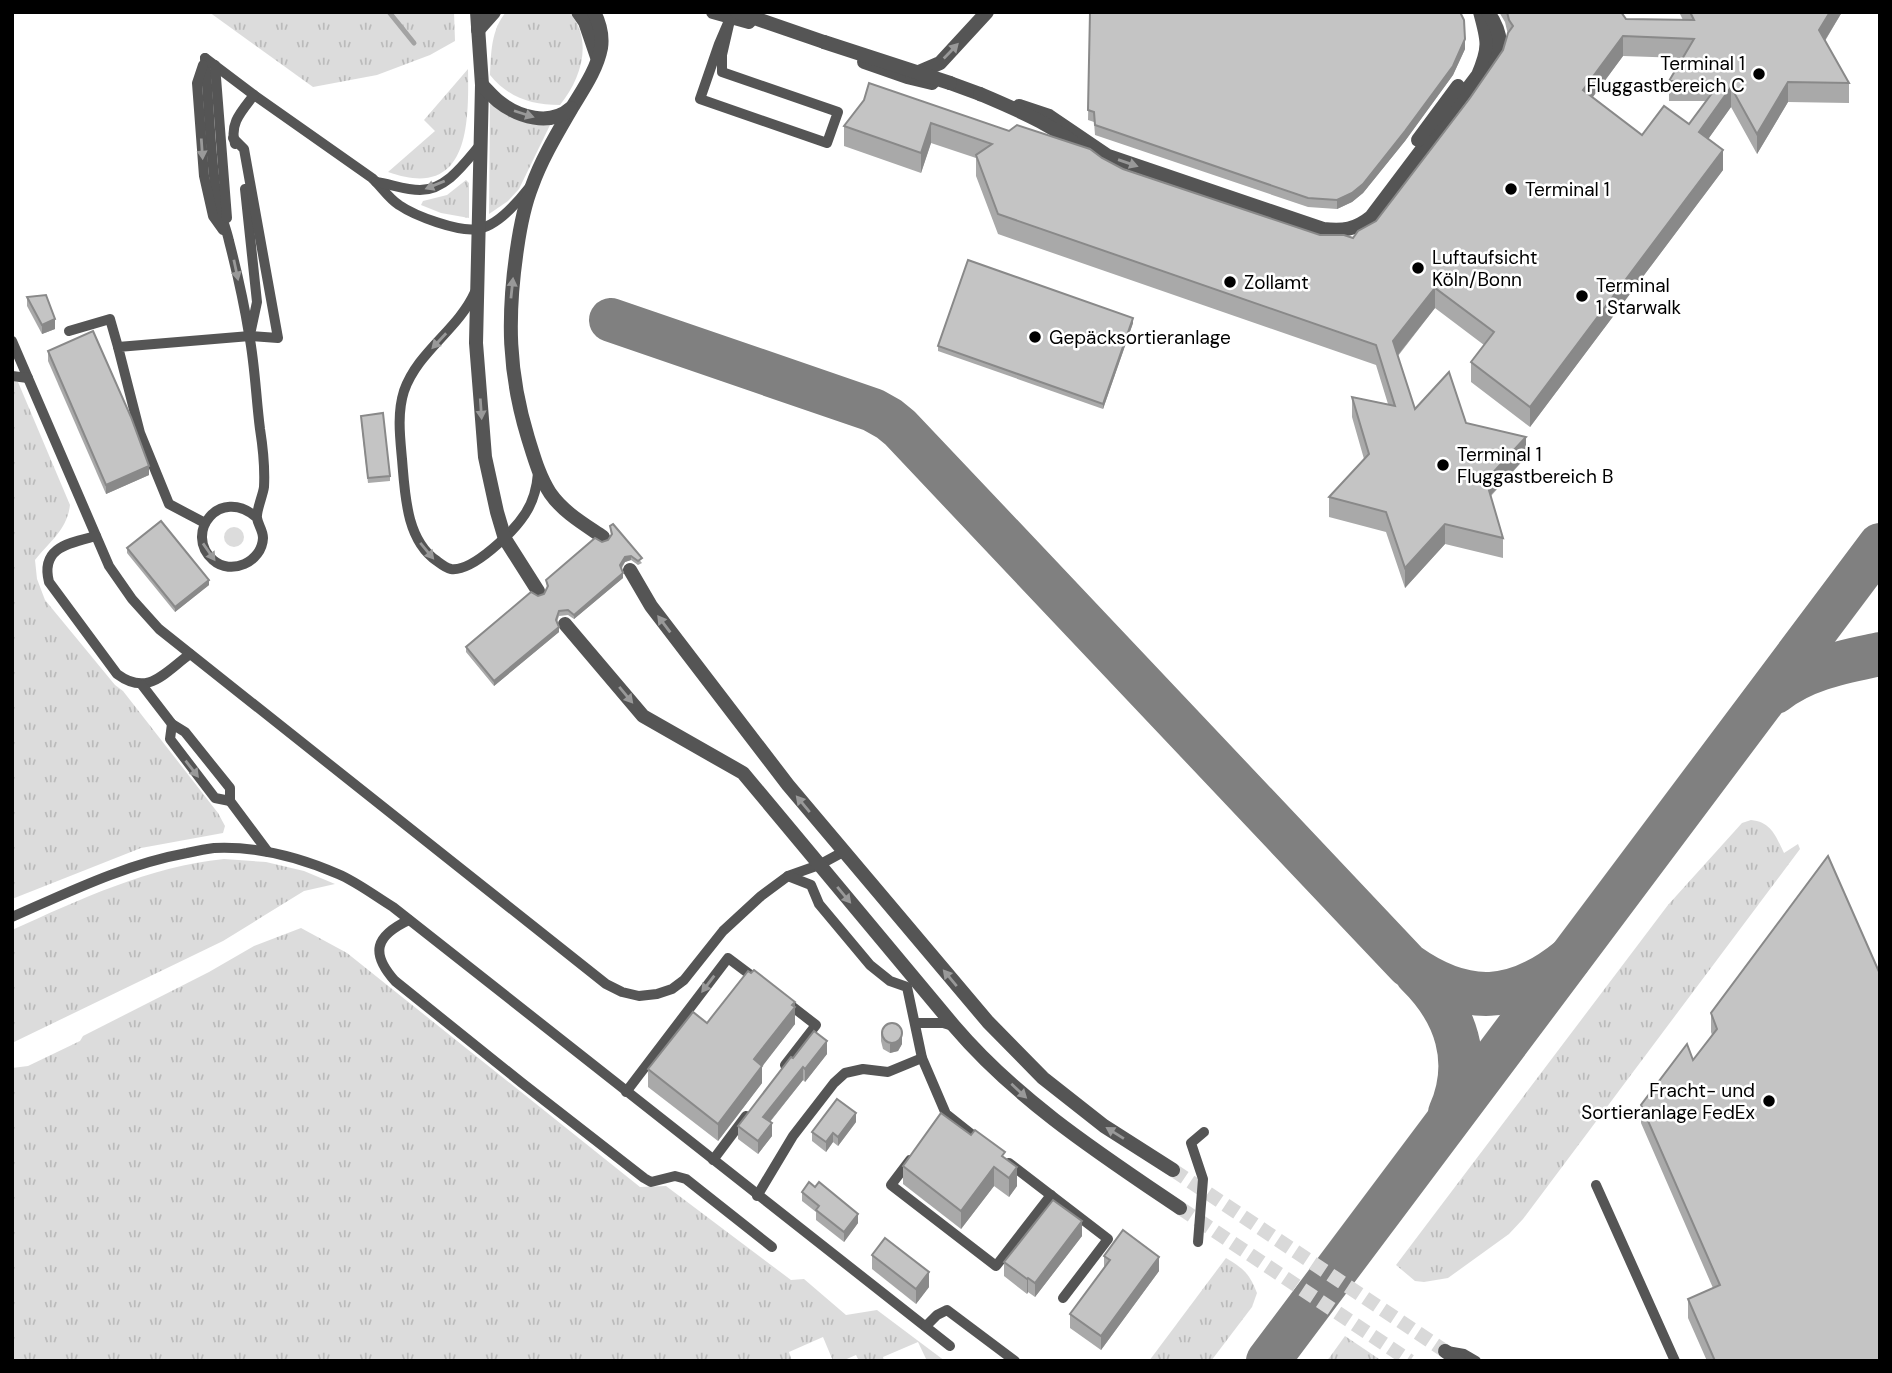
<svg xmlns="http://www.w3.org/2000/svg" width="1892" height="1373" viewBox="0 0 1892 1373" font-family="'DM Sans',sans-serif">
<defs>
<pattern id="grass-tufts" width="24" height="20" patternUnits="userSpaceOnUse" patternTransform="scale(1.75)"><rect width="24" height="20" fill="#dcdcdc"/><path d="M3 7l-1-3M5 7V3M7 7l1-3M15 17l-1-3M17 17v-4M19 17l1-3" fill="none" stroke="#bbb"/></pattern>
</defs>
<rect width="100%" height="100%" fill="#fff"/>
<g fill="url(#grass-tufts)">
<path d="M209,12H454L455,41L430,55L377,75L313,87Z"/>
<path d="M506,12H569C594,40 581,79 560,105C531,105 509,98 490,75C491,53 491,30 506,12Z"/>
<path d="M468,69C469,125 469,201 388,172L435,131L424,120Z"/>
<path d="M490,100L551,123L519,189L508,201L489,214Z"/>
<path d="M466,180L469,183V218L441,213L421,205L423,201L447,195Z"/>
<path d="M12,381L18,382L70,505C67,530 50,541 35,560L37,579L45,600L115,685L123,691L218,813L225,826L223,833L141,848L12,899Z"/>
<circle cx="234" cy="537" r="10"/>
<path d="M1751,820C1772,822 1776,837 1784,853L1798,844L1800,849L1523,1219L1509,1234L1448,1278L1424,1282L1415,1281L1396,1265L1668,905L1742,823Z"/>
<path d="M224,859L266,862L304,871L335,884L304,891L223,941L12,1043V930C81,899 148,867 224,859Z"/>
<path d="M301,928L347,953L640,1187L666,1186L791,1280L804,1279L846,1315L877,1310L945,1361H927L918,1342L883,1357L884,1361H859L856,1355L842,1361H833L823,1337L789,1352L792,1361H14L12,1068L28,1066L80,1041L83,1036L209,972L254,946Z"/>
<path d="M1226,1258C1244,1269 1249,1273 1257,1293L1252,1307L1211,1361H1149Z"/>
<path d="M1345,1336L1382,1361H1327Z"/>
</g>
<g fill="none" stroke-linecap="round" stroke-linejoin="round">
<path stroke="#a3a3a3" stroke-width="5" d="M389,12L414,43"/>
<g stroke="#808080" stroke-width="44">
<path d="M611,320L873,410L889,419L900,428L1408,965C1466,1006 1515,1003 1569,959"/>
<path d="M1775,692C1806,668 1843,662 1880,654"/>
<path d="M1417,974C1456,1012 1473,1061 1450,1113"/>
<path d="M1268,1361L1880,545"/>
</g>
<g stroke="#d9d9d9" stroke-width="14" stroke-dasharray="14 7" stroke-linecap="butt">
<path d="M1173,1170L1445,1351"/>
<path d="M1180,1208L1410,1361"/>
</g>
<g stroke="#555" stroke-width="10">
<path d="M731,16L722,55V72L838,112L827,143L700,99L719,44Z"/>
<path d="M205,58C209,105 210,153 217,200C220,214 226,227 229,241C237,272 244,303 249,334C255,365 256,398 260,429C263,448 265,468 264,487C263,495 256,511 257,518C258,525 263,530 263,538C262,562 231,576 213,560C183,533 220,486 256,517"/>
<path d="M205,58L254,95L372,178C382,187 388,198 399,205C415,216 458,232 477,229C496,227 517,203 528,189"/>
<path d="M203,65L197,83L204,176L213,216L223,230"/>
<path d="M215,65L227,218"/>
<path d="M235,144C229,123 242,111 254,95"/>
<path d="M376,182C390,184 406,190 420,190C446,190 464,164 480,145"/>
<path d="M245,189L257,302L251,330"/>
<path d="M475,292C458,330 418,351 404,391C397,413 400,437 402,459C405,494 406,540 437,561C441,564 446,568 451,569C473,572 514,531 525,514C533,502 537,487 538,473"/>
<path d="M69,331L110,319L118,347"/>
<path d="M12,341L109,566L132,599L159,629L606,984L622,992L639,996L657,994L672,989L684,980L723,931L761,896L788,876L819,865L843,852"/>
<path d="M12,376L28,378"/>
<path d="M205,523L169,504L140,433L118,347L250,336L278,338L244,149L233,138"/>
<path d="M96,536C70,543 40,547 49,582L117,674C148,697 164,673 190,654"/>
<path d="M142,685L172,724L185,732L230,788V801L268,852"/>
<path d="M172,724L170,739L215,798L230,801"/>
<path d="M788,876L811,885L819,904L870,965L890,981L907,987L922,1058L946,1114L980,1141"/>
<path d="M12,917C69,892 126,864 187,853C196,851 205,849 214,848C256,846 299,857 338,874C357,882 375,896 393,907L950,1346"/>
<path d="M409,920C375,936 370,953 395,981L522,1083L644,1178L651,1182L675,1176L686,1179L772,1247"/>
<path d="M785,1001L816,1025L785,1065"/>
<path d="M916,1023H943L953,1026"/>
<path d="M626,1092L728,958L756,979"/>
<path d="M713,1160L746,1116"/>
<path d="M910,1160L891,1185L996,1266L1051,1195"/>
<path d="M1009,1163L1108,1239L1063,1298"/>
<path d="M1596,1185L1675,1361"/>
<path d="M757,1196L793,1136L834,1083L845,1073L863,1069L888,1072L922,1058"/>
<path d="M1198,1242L1203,1179L1191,1143L1204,1132"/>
<path d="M926,1326L937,1315L947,1310L1015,1361"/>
<path d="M1447,1351L1464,1354L1476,1361"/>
</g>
<g stroke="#555" stroke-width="14">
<path d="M477,12L482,85L476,343L485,457L497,512L505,539L538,591"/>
<path d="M578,12L585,22L597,57"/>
<path d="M594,12C600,24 603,35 601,48C597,69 584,88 573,106C558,132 542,158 532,186C524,206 520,228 517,249C507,317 508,372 528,438C534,457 539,476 550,493C563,512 584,524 603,537"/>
<path d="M713,12L749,22"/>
<path d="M478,30L494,12"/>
<path d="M864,62L907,77L932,83"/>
<path d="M912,75L940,63L987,12"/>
<path d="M482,85C487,90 492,96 498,101C518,117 550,127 571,108"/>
<path d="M1019,106L1049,116L1108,156L1323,229C1343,231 1355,230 1371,217L1478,75C1490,47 1488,41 1480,12"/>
<path d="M1418,140L1458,86"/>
<path d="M630,570L651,606L788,785L988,1022L1043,1078L1104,1126L1173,1170"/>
<path d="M565,624L643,716L743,773L954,1026C1017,1100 1100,1154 1180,1208"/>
<path d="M1445,1351L1459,1361"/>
</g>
<g stroke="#555" stroke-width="14">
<path d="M737,12L824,42"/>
<path d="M950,83L980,94"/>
</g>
<g stroke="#555" stroke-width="14">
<path d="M1488,12C1503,34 1504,51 1490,74"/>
<path d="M824,42L950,83"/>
<path d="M980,94C1020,111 1059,127 1091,157"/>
</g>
</g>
<g fill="#a9a9a9" fill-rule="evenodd">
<path d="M1090,12L1465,49L1453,75L1405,141L1363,193L1352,202L1337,209L1308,207L1095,135L1094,122L1088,120Z"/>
<path d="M1499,12H1621L1626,19L1683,20L1679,12H1842L1825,41L1849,83V103L1788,102L1757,154L1731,107L1708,139L1723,170L1530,427L1471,382V362L1484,345L1435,308L1398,356L1415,409L1466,423L1526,457L1491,496L1503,538V558L1445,544L1405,588L1386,532L1329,517V497L1364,459L1352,417V397L1388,404L1376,365L998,234L976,176V158L931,143L921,173L844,146V126L864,100L1009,131L1102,158L1123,169L1320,235L1353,238L1376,221L1470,98L1503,50L1508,35L1505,22ZM1623,56L1682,58L1669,81V101H1706L1689,124L1642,135L1593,97Z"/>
<path d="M27,297L55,329L42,334L27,306Z"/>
<path d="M1133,323L1103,409L938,351V346Z"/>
<path d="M48,351L149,475L106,494L48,361Z"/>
<path d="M361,421L390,476V481L368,483Z"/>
<path d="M610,526L642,563L638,565L631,560L625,562L622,568L623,578L574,619L568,615L559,616L557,622L559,632L494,686L466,652V647L538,596L544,594L547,588L546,580L602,542L608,540L611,535Z"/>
<path d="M127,548L209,585L175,612L127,553Z"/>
<path d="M795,1002V1024L762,1066V1083L718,1141L648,1087V1069Z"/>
<path d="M1711,1013L1880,1361H1707L1688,1318V1299L1713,1288L1641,1123V1105L1693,1060L1712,1035L1711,1032Z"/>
<path d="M881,1032L902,1044L898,1051L890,1053L883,1049L881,1041Z"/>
<path d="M827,1054L805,1082L803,1080L770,1122L772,1136L758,1154L738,1139V1126L793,1058Z"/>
<path d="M856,1122L838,1146L833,1142L826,1152L812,1141V1132Z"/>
<path d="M971,1135L1005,1158L1017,1186L1009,1197L994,1186L961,1229L903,1184V1166Z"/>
<path d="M802,1192L858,1223L844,1242L816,1220V1212L802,1201Z"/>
<path d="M1029,1232L1082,1236L1035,1297L1028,1292L1027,1294L1004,1276V1262Z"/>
<path d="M872,1255L929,1287L916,1304L872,1269Z"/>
<path d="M1104,1256L1159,1271L1101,1350L1070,1328V1314L1104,1268Z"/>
</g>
<g fill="#898989">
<path d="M1830,12H1842L1819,50V30Z"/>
<path d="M1623,36V56L1583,110V90Z"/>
<path d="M1465,39V49L1453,75L1405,141L1363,193L1352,202L1337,209V200Z"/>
<path d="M1788,82V102L1757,154V134Z"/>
<path d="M1731,87V107L1699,152V132Z"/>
<path d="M931,123V143L921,173V153Z"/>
<path d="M1723,150V170L1530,427V407Z"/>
<path d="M1435,288V308L1393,361V341Z"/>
<path d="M1133,318V323L1103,409V404Z"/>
<path d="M55,319V329L42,334V325Z"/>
<path d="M1526,437V457L1486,500V480Z"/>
<path d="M149,466V475L106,494V485Z"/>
<path d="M1445,524V544L1405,588V568Z"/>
<path d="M631,556V560L625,562L620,569V565L625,557Z"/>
<path d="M623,573V578L574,619V615Z"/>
<path d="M209,580V585L175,612V607Z"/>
<path d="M559,627V632L494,686V681Z"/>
<path d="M795,1002V1024L754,1077V1059Z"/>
<path d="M902,1034V1044L898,1051L890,1053V1044Z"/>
<path d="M827,1041V1054L805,1082V1069Z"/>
<path d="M762,1066V1083L718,1141V1124Z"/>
<path d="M803,1067V1080L763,1130V1117Z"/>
<path d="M856,1113V1122L838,1146V1137Z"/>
<path d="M772,1123V1136L758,1154V1141Z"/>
<path d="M833,1133V1142L826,1152V1142Z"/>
<path d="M994,1167V1186L961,1229V1211Z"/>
<path d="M1017,1167V1186L1009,1197V1178Z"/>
<path d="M858,1214V1223L844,1242V1232Z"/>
<path d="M1082,1221V1236L1035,1297V1283Z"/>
<path d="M1159,1257V1271L1101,1350V1336Z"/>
<path d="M929,1272V1287L916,1304V1289Z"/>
<path d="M1028,1278V1292L1027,1294V1279Z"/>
</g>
<g fill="#c4c4c4" stroke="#898989" stroke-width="2" fill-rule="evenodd">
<path d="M1090,12H1460L1464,20L1465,39L1453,66L1405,131L1363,184L1352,193L1337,200L1308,198L1095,125L1094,112L1088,110Z"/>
<path d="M1507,12H1621L1626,19L1694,20L1690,12H1830L1819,30L1849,83L1788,82L1757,134L1731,87L1699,132L1723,150L1530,407L1471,362L1494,332L1435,288L1393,341L1415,409L1449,372L1466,423L1526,437L1486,480L1503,538L1445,524L1405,568L1386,512L1329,497L1369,454L1352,397L1395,406L1376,345L998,214L976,155L992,144L931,123L921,153L844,126L864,100L869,83L1009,131L1017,125L1090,149L1102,158L1123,169L1320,235H1344L1353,238L1358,231L1376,221L1470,98L1503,50L1508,33L1513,26L1509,20ZM1623,36L1694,39L1669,81H1721L1689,124L1664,106L1642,135L1583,90Z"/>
<path d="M968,260L1133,318L1103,404L938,346Z"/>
<path d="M46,295L55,319L42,325L27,297Z"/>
<path d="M93,331L131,417L149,466L106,485L48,351Z"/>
<path d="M383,413L390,476L368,478L361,416Z"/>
<path d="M161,521L209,580L175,607L127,548Z"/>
<path d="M613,524L642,558L638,561L631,556L625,557L620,565L623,573L574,615L568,610L559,611L556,620L559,627L494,681L466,647L531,592L538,596L544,594L548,586L546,580L595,538L602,542L608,540L612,534L610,526Z"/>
<path d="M1828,856L1880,974V1361H1715L1688,1299L1720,1285L1641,1105L1687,1044L1693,1060L1717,1029L1711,1013Z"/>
<path d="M754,970L795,1002L792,1005L795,1007L754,1059L762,1066L718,1124L648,1069L693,1012L707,1023L748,971L751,973Z"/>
<circle cx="892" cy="1033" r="10"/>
<path d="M814,1031L827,1041L805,1069L803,1067L763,1117L772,1123L758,1141L738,1126L791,1057L793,1058Z"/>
<path d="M837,1099L856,1113L838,1137L833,1133L826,1142L812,1132Z"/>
<path d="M941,1113L971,1135L975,1130L1005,1152L1002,1156L1017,1167L1009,1178L994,1167L961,1211L903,1166Z"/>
<path d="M809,1182L815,1187L819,1182L858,1214L844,1232L816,1210L819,1206L802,1192Z"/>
<path d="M1053,1200L1082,1221L1035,1283L1028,1278L1027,1279L1004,1262Z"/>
<path d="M1123,1230L1159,1257L1101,1336L1070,1314L1110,1260L1104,1256Z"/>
<path d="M885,1238L929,1272L916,1289L872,1255Z"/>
</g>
<defs><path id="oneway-solid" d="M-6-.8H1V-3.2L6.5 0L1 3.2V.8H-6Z" transform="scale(1.75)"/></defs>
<g fill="#999">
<use href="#oneway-solid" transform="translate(951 51) rotate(-46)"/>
<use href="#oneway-solid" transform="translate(524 114) rotate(18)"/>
<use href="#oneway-solid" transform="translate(202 149) rotate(86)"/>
<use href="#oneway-solid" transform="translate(1128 163) rotate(19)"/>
<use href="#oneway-solid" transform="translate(435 185) rotate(158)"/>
<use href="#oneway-solid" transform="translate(236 270) rotate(78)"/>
<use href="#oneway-solid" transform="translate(512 288) rotate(-84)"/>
<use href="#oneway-solid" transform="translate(439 341) rotate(133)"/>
<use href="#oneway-solid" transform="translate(481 409) rotate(86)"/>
<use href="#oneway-solid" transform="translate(427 551) rotate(50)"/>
<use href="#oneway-solid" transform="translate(209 552) rotate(55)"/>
<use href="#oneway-solid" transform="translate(664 624) rotate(-127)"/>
<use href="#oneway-solid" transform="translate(626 695) rotate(50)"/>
<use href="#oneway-solid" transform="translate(192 769) rotate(52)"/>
<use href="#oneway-solid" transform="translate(803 804) rotate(-130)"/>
<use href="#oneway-solid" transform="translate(844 895) rotate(50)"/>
<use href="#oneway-solid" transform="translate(950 978) rotate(-130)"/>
<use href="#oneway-solid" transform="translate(708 984) rotate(127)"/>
<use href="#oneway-solid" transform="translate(1019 1091) rotate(43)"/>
<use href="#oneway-solid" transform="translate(1115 1133) rotate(-148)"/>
</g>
<g fill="#000" stroke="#fff" stroke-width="2.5">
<circle cx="1759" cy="74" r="7"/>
<circle cx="1511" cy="189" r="7"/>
<circle cx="1418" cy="268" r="7"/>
<circle cx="1230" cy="282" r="7"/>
<circle cx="1582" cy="296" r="7"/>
<circle cx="1035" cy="337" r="7"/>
<circle cx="1443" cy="465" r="7"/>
<circle cx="1769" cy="1101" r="7"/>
</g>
<g text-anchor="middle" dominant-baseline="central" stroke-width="5" stroke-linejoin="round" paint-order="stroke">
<g font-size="19" fill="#000" stroke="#fff" text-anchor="start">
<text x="1745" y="63" text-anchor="end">Terminal 1<tspan x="1745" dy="22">Fluggastbereich C</tspan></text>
<text x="1525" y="189">Terminal 1</text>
<text x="1432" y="257">Luftaufsicht<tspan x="1432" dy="22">Köln/Bonn</tspan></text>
<text x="1244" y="282">Zollamt</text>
<text x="1596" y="285">Terminal<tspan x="1596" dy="22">1 Starwalk</tspan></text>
<text x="1049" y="337">Gepäcksortieranlage</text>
<text x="1457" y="454">Terminal 1<tspan x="1457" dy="22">Fluggastbereich B</tspan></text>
<text x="1755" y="1090" text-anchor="end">Fracht- und<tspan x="1755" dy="22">Sortieranlage FedEx</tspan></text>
</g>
</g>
<rect width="1892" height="1373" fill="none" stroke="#000000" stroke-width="28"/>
</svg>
